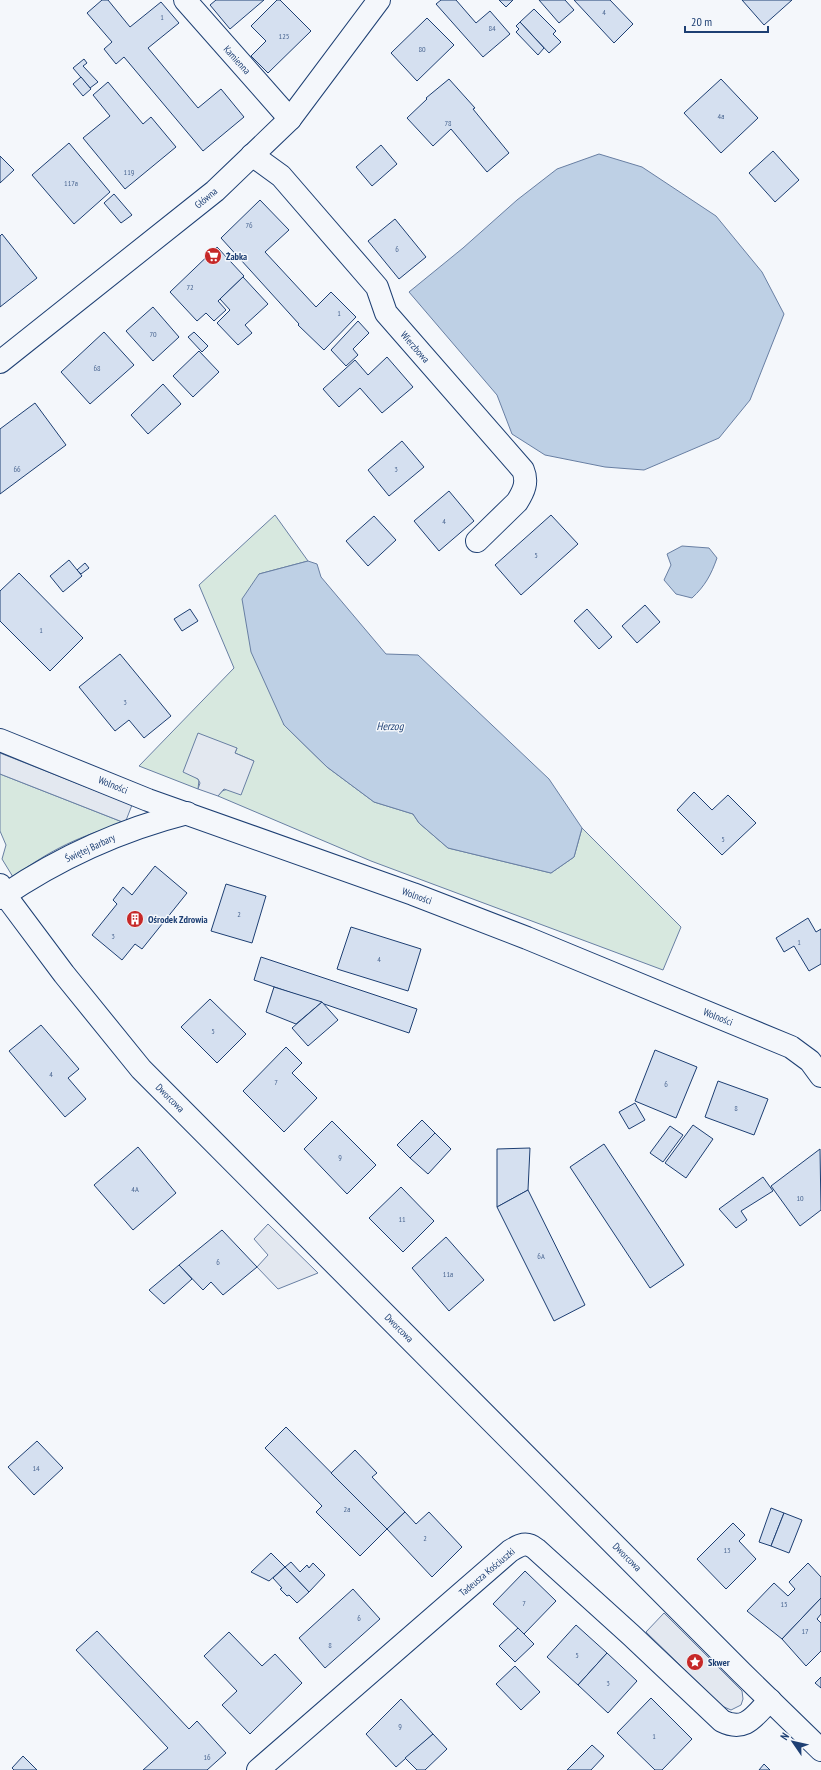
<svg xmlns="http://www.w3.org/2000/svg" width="821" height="1770" viewBox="0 0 821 1770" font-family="'PT Sans Narrow',sans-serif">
<rect width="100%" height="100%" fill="#f4f7fb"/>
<g fill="#d7e8df" stroke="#687fa3">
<path d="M275,515L308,561L259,574L284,725L327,767L374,802L413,814L419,823L448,848L551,873L574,857L582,828L681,927L663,970L371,861L218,796L222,791L228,789L254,761L235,753L237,748L195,777L199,780L198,789L139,766L234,668L199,585Z"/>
<path d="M0,774L125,823C79,836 52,849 13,877L2,859L6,845L0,831Z"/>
</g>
<g fill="#e3e8f0" stroke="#687fa3">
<path d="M198,733L237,748L235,753L254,761L241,795L224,789L218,796L198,789L200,783L198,779L183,772Z"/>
<path d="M0,753L132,805L125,823L0,774Z"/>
<path d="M268,1224L318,1273L278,1289L257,1267L268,1255L254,1239Z"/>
<path d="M664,1613L742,1691L743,1699L741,1705L731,1710L722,1706L646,1632Z"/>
</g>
<g fill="#bed0e5" stroke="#687fa3">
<path d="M599,154L642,167L716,216L762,272L784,314L750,400L719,438L644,470L605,467L545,455L512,434L497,395L409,292L463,248L517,200L557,169Z"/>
<path d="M682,546L709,548L717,558C711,575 705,586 692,598L676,594L664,580L671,565L667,554Z"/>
<path d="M308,561L317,564L321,577L386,654L418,655L549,779L582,828L574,857L551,873L448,848L419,823L413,814L374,802L327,767L284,725L251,652L242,599L259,574Z"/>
</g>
<g fill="#d5e0f0" stroke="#1d3f73">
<path d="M102,0H108L130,27L161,2L179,23L148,48L198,108L221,89L244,117L203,151L124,57L116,64L104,49L112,42L87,13Z"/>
<path d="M216,0H264L230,29L210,5Z"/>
<path d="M277,0H280L311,31L268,73L251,56L266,41L251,26Z"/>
<path d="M441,0H456L476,23L490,11L510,34L483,57L436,4Z"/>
<path d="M499,0H513L506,7Z"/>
<path d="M539,0H565L574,10L559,23Z"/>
<path d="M574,0H610L633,24L614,43Z"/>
<path d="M742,0H792L764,25Z"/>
<path d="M534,9L556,31L553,34L561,42L549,53L520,22Z"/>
<path d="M427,18L454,45L417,81L391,53Z"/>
<path d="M520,22L544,48L538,55L516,32L519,29L516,26Z"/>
<path d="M84,59L87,63L83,66L98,82L90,88L73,68Z"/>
<path d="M81,77L91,89L83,96L73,84Z"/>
<path d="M449,79L475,108L473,109L509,153L487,172L451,129L433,146L407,118L427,99L426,98Z"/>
<path d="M721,79L758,118L721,153L684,113Z"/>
<path d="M108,82L143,124L151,117L176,147L125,189L83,138L110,116L93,95Z"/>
<path d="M69,143L110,192L74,224L32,175Z"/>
<path d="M381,145L397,164L372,186L356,167Z"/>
<path d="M773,151L799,180L775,202L749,173Z"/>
<path d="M0,156L14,170L0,183Z"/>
<path d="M114,194L132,215L121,223L104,203Z"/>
<path d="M260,200L289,230L265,252L316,307L331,292L356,317L324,350L298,325L299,324L221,238Z"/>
<path d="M395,219L426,257L399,279L368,241Z"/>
<path d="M2,234L37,278L0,307V236Z"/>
<path d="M217,247L244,276L218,301L226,310L214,321L206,313L197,321L170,292Z"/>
<path d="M243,277L268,304L245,325L252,333L238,345L217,323L230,310L220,299Z"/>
<path d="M153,307L179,337L153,361L126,331Z"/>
<path d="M358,321L369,333L353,349L358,355L346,366L331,350Z"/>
<path d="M104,332L134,365L90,404L61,372Z"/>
<path d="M194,332L208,346L202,352L188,337Z"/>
<path d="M199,351L219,372L193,397L173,376Z"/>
<path d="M387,357L413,387L382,413L360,388L339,407L323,389L355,360L368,375Z"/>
<path d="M163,384L181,404L148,434L131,415Z"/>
<path d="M35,403L66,445L0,494V429Z"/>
<path d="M402,441L424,467L389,496L368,470Z"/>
<path d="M449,491L474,521L439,551L414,521Z"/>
<path d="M551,515L578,544L521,595L495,565Z"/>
<path d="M374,516L396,540L368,566L346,541Z"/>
<path d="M69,560L82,576L63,592L50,576Z"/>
<path d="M85,563L89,568L81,574L77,570Z"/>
<path d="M19,573L83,638L50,671L0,621V591Z"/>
<path d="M645,605L660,622L637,643L622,626Z"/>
<path d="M190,609L198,621L182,631L174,619Z"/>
<path d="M587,609L612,637L599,649L574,621Z"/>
<path d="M120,654L171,716L144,738L129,720L115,731L79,687Z"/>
<path d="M694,792L712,810L728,795L756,823L722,855L677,810Z"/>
<path d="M155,866L187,893L142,949L135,944L122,960L92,935L117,904L113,900L123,887L132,895Z"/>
<path d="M226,884L266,896L252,943L211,931Z"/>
<path d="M808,918L816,932L821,929V964L809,971L794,946L784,952L776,938Z"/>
<path d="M351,927L421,949L408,991L337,969Z"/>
<path d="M261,957L417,1009L409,1033L254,980Z"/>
<path d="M274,987L322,1002L296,1024L266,1012Z"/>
<path d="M210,999L246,1034L217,1063L181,1027Z"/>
<path d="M322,1002L338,1020L308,1046L292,1028Z"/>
<path d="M41,1025L79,1069L68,1078L86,1099L65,1117L9,1051Z"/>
<path d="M286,1047L302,1063L292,1073L317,1098L284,1132L243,1091Z"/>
<path d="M655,1050L697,1067L676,1118L635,1101Z"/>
<path d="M718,1081L768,1099L754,1135L705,1117Z"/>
<path d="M635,1103L645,1120L629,1129L619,1112Z"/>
<path d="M422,1120L435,1133L410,1158L397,1145Z"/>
<path d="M332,1121L376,1165L347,1194L304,1149Z"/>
<path d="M693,1125L713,1139L686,1178L665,1163Z"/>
<path d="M670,1126L683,1135L663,1162L650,1153Z"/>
<path d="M435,1133L451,1149L428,1174L410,1158Z"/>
<path d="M604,1144L684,1265L650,1288L570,1167Z"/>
<path d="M138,1147L176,1193L133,1230L94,1185Z"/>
<path d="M530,1148L528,1190L497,1207V1149Z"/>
<path d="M820,1149L821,1210L800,1226L771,1186Z"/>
<path d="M763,1177L773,1191L741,1211L747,1220L736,1228L719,1209Z"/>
<path d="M401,1187L434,1221L403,1252L369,1218Z"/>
<path d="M528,1190L585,1305L554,1321L497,1207Z"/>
<path d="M222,1230L257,1267L223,1295L211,1282L203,1290L179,1265Z"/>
<path d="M446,1237L484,1280L449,1311L412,1268Z"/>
<path d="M179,1265L192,1279L164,1304L149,1290Z"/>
<path d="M286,1427L387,1529L360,1556L316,1512L322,1506L265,1448Z"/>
<path d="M37,1441L63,1468L34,1495L8,1467Z"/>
<path d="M355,1450L377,1473L372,1477L405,1512L387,1529L331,1473Z"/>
<path d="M771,1508L784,1513L771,1546L759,1542Z"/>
<path d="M405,1512L416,1524L429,1512L462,1547L432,1577L387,1529Z"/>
<path d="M784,1513L802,1520L789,1553L771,1546Z"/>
<path d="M733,1523L745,1535L739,1541L756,1559L726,1589L697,1559Z"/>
<path d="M271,1553L285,1567L269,1581L251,1572Z"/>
<path d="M291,1562L300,1572L307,1565L309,1568L313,1563L325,1575L309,1592L285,1567Z"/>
<path d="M808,1563L821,1577V1598L782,1639L747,1611L774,1583L788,1596L795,1589L789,1582Z"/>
<path d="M285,1567L309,1592L297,1603L289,1595L287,1596L280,1589L282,1588L273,1578Z"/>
<path d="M525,1571L556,1601L524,1634L493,1604Z"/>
<path d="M353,1589L380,1619L325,1668L299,1638Z"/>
<path d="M821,1598V1614L817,1619L821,1623V1651L806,1666L782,1639Z"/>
<path d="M576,1625L607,1653L578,1685L547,1657Z"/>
<path d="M518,1628L534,1644L515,1662L499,1646Z"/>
<path d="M97,1631L189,1729L197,1721L226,1753L207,1770H143L168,1748L76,1650Z"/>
<path d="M229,1632L262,1666L275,1654L302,1683L250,1734L222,1705L237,1691L204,1656Z"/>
<path d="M607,1653L637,1681L608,1713L578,1685Z"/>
<path d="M515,1666L540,1692L521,1710L496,1684Z"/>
<path d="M821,1677V1688L815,1683Z"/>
<path d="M651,1698L692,1739L662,1770H655L617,1733Z"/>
<path d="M401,1699L433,1734L396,1767L366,1734Z"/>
<path d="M433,1734L447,1749L425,1770H417L405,1758Z"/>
<path d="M592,1745L604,1756L591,1770H567Z"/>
<path d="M23,1756L37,1770H14L12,1768Z"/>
<path d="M764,1764L770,1770H759Z"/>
</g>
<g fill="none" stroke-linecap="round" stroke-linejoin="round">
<g stroke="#1d3f73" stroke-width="24">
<g id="minor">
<path d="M185,0L290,119"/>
<path d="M252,155L281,176L377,287L386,313L523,470C528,482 524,491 517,502L477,541"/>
<path d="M0,740L148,800L413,894L527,938L791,1047L810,1061L821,1076"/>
<path d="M0,885L5,895L64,974L141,1069L742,1673L821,1750"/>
<path d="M0,898C57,859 120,830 187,813"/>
<path d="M258,1770L510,1551C520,1545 526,1541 536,1549L631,1635L722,1721C746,1733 755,1715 770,1700"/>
</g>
</g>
<g stroke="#1d3f73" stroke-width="24">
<path id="major" d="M0,362L215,191L290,119L379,0"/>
</g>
<use href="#minor" stroke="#f4f7fb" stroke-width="22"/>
<use href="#major" stroke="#f4f7fb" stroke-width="22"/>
</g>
<defs>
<g id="supermarket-disc" transform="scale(0.9)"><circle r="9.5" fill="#c62828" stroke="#f4f7fb"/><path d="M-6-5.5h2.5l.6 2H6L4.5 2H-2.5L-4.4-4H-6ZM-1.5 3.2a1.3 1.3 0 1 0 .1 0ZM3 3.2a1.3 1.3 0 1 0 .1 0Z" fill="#fff"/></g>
<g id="building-disc" transform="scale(0.9)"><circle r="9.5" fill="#c62828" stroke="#f4f7fb"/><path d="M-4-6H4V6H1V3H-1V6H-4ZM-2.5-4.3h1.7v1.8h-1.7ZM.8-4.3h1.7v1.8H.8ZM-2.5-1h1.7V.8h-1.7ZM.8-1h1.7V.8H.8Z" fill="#fff"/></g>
<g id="sight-disc" transform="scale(0.9)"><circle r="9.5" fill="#c62828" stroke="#f4f7fb"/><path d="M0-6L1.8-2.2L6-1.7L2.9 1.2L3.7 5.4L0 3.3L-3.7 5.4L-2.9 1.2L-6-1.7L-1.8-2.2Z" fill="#fff"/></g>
</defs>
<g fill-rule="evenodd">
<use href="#supermarket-disc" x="213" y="256"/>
<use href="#building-disc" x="135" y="919"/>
<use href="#sight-disc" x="695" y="1662"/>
</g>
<g text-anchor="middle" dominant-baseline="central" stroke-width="3" stroke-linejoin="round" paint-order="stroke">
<g font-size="8" fill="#4b6792">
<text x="604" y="12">4</text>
<text x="162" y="17">1</text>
<text x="492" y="28">84</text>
<text x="284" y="36">125</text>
<text x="422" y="49">80</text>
<text x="721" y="116">4a</text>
<text x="448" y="123">78</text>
<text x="129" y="172">119</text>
<text x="71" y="183">117a</text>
<text x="249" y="225">76</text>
<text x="397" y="249">6</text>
<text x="190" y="287">72</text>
<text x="339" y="313">1</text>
<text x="153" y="334">70</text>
<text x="97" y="368">68</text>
<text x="17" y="469">66</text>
<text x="396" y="469">3</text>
<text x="444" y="521">4</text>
<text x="536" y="555">5</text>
<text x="41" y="630">1</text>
<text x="125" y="702">3</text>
<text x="723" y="839">5</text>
<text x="239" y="914">2</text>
<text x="113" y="936">3</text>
<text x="799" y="942">1</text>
<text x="379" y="959">4</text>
<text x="213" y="1031">5</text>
<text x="51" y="1074">4</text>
<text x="276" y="1082">7</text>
<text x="666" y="1084">6</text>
<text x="736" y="1108">8</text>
<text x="340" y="1157">9</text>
<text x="135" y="1189">4A</text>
<text x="800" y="1198">10</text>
<text x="402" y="1219">11</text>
<text x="541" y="1256">6A</text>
<text x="218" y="1262">6</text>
<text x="448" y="1274">11a</text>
<text x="36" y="1468">14</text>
<text x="347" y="1509">2a</text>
<text x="425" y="1538">2</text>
<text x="727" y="1550">13</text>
<text x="524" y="1603">7</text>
<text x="784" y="1604">15</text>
<text x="359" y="1618">6</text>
<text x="805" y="1631">17</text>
<text x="330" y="1645">8</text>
<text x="577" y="1655">5</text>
<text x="608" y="1683">3</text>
<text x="400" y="1726">9</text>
<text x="654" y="1736">1</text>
<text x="207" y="1757">16</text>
</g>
<g font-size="10" fill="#1d3f73" stroke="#f4f7fb">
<text transform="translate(237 60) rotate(48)">Kamienna</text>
<text transform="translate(206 198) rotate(-40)">Główna</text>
<text transform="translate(415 347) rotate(49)">Wierzbowa</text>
<text transform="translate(113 785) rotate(22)">Wolności</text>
<text transform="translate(90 848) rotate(-25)">Świętej Barbary</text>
<text transform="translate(417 896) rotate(20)">Wolności</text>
<text transform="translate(718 1017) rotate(22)">Wolności</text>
<text transform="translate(170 1098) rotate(45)">Dworcowa</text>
<text transform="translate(399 1328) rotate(45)">Dworcowa</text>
<text transform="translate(627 1557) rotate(45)">Dworcowa</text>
<text transform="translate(487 1572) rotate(-40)">Tadeusza Kościuszki</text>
</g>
<g font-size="10" font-weight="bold" fill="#1d3f73" stroke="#f4f7fb" text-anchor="start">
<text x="226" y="256">Żabka</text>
<text x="148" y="919">Ośrodek Zdrowia</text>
<text x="708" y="1662">Skwer</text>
</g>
<g font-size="11" font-style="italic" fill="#1d3f73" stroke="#f4f7fb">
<text x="390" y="726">Herzog</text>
</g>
</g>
<g transform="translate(793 1742) rotate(304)" stroke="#f4f7fb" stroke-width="3" paint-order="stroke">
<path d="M0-3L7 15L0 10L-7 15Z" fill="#1d3f73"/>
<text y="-6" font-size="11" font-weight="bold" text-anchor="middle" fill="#1d3f73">N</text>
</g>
<path d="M685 26v6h83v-6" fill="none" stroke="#1d3f73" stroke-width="2"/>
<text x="691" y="26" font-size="12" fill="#1d3f73" stroke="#f4f7fb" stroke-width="3" paint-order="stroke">20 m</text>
</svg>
